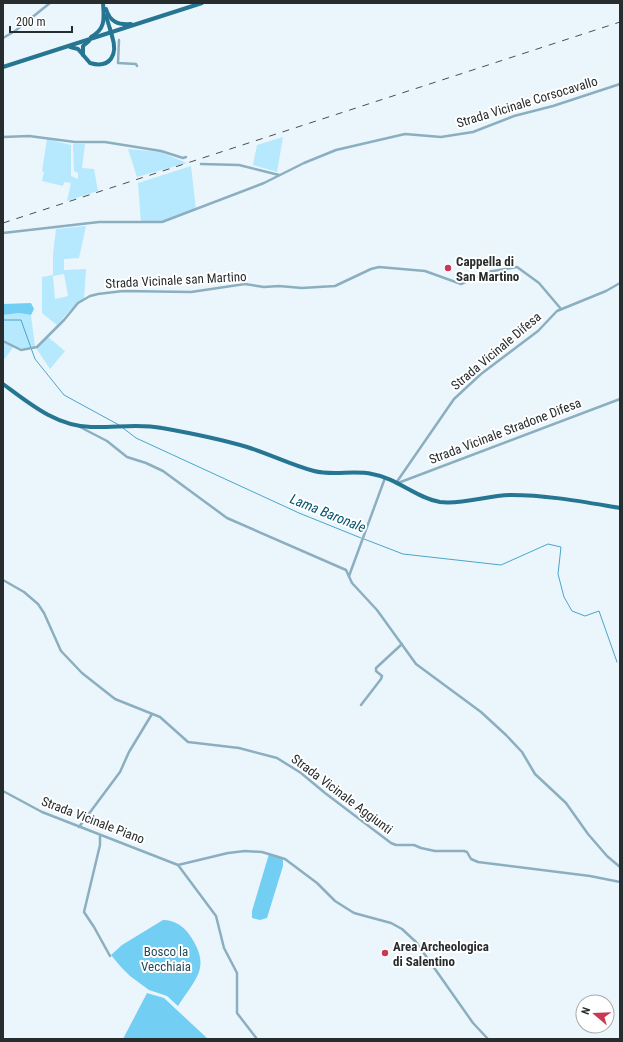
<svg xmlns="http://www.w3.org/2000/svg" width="623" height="1042" viewBox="0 0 623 1042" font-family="'Roboto Condensed',sans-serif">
<rect width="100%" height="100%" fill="#eaf6fb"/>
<g fill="#b6e8fe" fill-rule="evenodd">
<path d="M283,137L277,172L253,165L257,145Z"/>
<path d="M47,139L71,145V176L78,179V173L74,171L73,144H85L82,168L94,169L98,191L67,201L71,183L64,182L63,186L42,181L44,172L42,171Z"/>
<path d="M128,149L160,152L187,163L137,177Z"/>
<path d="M191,166L196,210L160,222L141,223L138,183Z"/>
<path d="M86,226L79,258L64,259V270L86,269L84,299L70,310L57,325L42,313V277L53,275V254L56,229ZM64,274L68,296L55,299L53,276Z"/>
<path d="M19,313L31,315L35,346L19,349L14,346L3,361V315Z"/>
<path d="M48,337L65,351L50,369L36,348Z"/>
</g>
<g fill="#72cef3">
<path d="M31,303L34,309L31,315L19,313L3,315V304Z"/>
<path d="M269,854L283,859V866L267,918L260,920L252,918V911Z"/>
<path d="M163,920C175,920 185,927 191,937C211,968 196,978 178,1006L167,996L149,990L130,976L121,967L111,955L122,945Z"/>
<path d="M147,993L164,998L208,1039H123Z"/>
</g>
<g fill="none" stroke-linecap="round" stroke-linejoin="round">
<g stroke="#49a6ca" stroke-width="1">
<path d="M3,320H21L35,359L64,395L119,425"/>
<path d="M123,428L136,438L299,513L361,538"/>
<path d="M364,539L403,554L501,565L548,544L561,547L558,574L564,597L572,611L585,616L599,611L617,662"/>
</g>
<g stroke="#8bafc0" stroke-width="2.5">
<path d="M3,38L15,31L50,3"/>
<path d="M119,40L118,63L136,64L137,66"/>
<path d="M3,137L29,136L75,142H105L161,151L183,158L186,157"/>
<path d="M201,164L239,165L279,175"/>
<path d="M3,233L99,222H162L264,183L304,163L336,150L405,134L441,137L473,132L514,116L553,106L620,84"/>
<path d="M3,341L21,350L37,347L64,320L78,303L90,296L98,294L123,291L191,292L245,284L264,287L279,286L302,288L335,286L371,269L379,267L425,271L461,284L487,272L517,267L539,283L561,309"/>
<path d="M78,426L107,441L127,457L146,463L163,471L227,518L346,570L352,583L377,610L416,664L481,712L506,735L522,752L535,774L566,803L588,834L607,856L620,867"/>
<path d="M396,483L454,399L481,374L538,331L557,311L606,291L620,283"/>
<path d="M398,483L620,399"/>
<path d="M349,576L385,478"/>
<path d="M3,580L24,592L38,604L44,613L61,651L82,673L115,699L160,717L188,742L239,748L277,758L301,773L325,793L391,843L396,845H414L421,848L435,851H464L467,852L471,859L478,862L590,876L620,882"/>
<path d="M361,705L381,679L382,676L376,671V668L402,644"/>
<path d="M3,791L42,812L178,865L216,916L224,948L237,973V1013L257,1039"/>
<path d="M79,827L120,772L129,752L152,714"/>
<path d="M100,836V845L84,912L94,927L110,956"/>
<path d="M178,865L228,853L245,851L262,852L285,859L317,883L335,901L354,913L391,923L402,929L416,942L473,1023L488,1039"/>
</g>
<g stroke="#267592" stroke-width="4">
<path d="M106,9C110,22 118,25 131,24"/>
<path d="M106,16L110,29"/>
<path d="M91,37C106,29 104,18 103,3"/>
<path d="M70,47L78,49L90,63C111,69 118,54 112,36"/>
<path d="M83,55V46L89,41"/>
<path d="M3,67L202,3"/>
<path d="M3,384C30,404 56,426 91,427C115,428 138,423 162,428C190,433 220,439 247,447C270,454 291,465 314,471C333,476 353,470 372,474C397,478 416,498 440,502C463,505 488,495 511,495C548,495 584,502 620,508"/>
</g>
<path stroke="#494f51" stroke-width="1" stroke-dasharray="7 7" stroke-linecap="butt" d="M3,223L620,22"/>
<path stroke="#267592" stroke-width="4" d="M110,29L112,36"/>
</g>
<g fill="#c93953" stroke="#fff" stroke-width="1.5">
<circle cx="448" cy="268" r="4"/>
<circle cx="385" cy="953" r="4"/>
</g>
<g text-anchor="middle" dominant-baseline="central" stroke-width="4" stroke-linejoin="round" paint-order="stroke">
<g font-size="13" fill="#272c2e" stroke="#fff">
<text transform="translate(527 102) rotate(-17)">Strada Vicinale Corsocavallo</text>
<text transform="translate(176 280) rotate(-3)">Strada Vicinale san Martino</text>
<text transform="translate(496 351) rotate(-40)">Strada Vicinale Difesa</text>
<text transform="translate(505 431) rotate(-21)">Strada Vicinale Stradone Difesa</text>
<text transform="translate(342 794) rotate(37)">Strada Vicinale Aggiunti</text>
<text transform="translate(93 820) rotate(21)">Strada Vicinale Piano</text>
</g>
<g font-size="13" font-weight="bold" fill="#272c2e" stroke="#fff" text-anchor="start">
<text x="456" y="261">Cappella di<tspan x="456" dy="15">San Martino</tspan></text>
<text x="393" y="946">Area Archeologica<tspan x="393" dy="15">di Salentino</tspan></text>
</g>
<g font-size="13" fill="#234c5c" stroke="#fff">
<text x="166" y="951">Bosco la<tspan x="166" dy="15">Vecchiaia</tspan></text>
</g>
<g font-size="14" font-style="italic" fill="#04556e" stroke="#fff">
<text transform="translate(328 513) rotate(22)">Lama Baronale</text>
</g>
</g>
<rect width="623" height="1042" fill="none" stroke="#272c2e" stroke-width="8"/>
<g transform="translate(595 1014) rotate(289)"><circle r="19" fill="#ffffff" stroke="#a9abab"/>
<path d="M0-3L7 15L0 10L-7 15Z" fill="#c93953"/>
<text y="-6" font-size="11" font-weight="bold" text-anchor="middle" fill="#272c2e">N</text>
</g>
<path d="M10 26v6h62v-6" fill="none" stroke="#272c2e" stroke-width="2"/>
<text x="16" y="26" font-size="12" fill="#272c2e" stroke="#ffffff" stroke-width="3" paint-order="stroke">200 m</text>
</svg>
